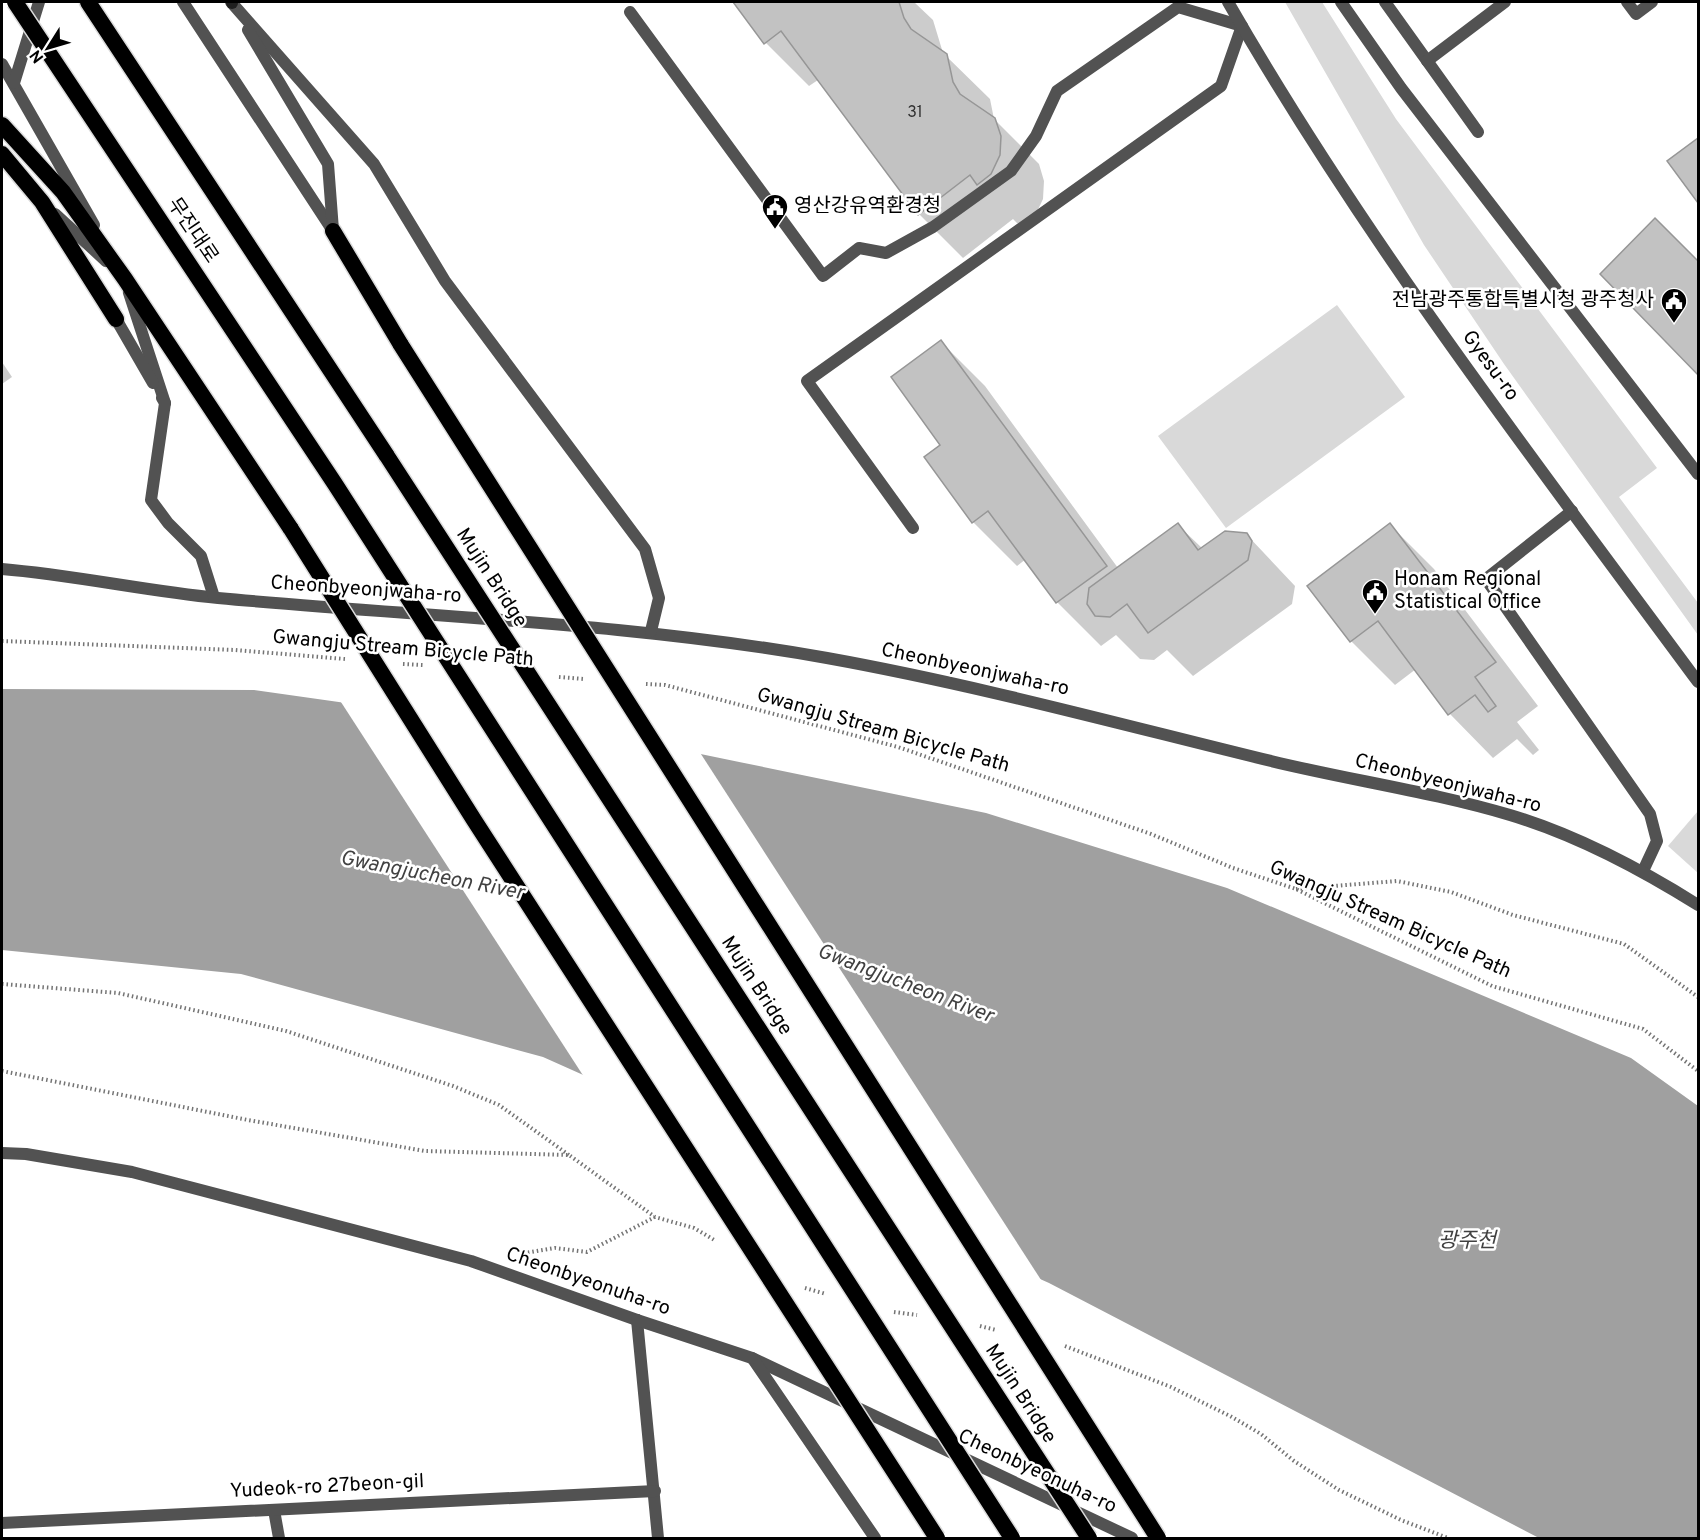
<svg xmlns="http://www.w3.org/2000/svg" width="1700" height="1540" viewBox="0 0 1700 1540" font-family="Overpass,'Noto Sans KR',sans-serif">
<rect width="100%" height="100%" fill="#fff"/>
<g fill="#d9d9d9">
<path d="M1285,2H1322L1396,119L1657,468L1619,497L1698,603V635L1504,364L1424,245Z"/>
<path d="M1337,305L1405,397L1226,528L1158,436Z"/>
<path d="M1698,811V873L1668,846Z"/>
</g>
<path fill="#a0a0a0" d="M2,689L254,690L686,751L986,813L1227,888L1631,1058L1698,1106V1538H1539L1049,1283L543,1057L241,974L2,950Z"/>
<path fill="#fff" d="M339,699L699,751L1043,1283L586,1080Z"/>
<g fill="#0003">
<path d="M735,2H914L933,20L943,53L990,99L994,119L1039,164L1044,181L1043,199L1034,218L1022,228L1013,219L963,258L919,214L818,80L809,86L766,43Z"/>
<path d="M1698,140V201L1669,161Z"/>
<path d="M1655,220L1698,263V373L1602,274Z"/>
<path d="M941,342L985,386L1118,568L1178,525L1203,549L1247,535L1295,586L1292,604L1193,676L1167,650L1154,660L1140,659L1116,635L1101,646L1057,602L1026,559L1017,566L973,522L926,457L942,446Z"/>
<path d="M2,362L12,377L2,384Z"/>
<path d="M1390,525L1434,569L1538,706L1517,722L1539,750L1533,755L1517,739L1493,758L1450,714L1416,669L1395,685L1351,641L1309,586Z"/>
</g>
<g fill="#c2c2c2" stroke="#969696" stroke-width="1.5">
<path d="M733,2H899L904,18L911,29L947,54L953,82L960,94L995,118L1001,136L1000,155L991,174L977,185L970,175L918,215L781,31L764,44Z"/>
<path d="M1698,138V203L1667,161Z"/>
<path d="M1655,218L1698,261V375L1600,274Z"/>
<path d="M941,340L1107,566L1056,603L988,511L972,523L924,457L940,445L891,377Z"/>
<path d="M1178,523L1198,550L1225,531L1247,533L1252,541L1248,560L1148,633L1127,604L1110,617L1095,616L1087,604L1089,588Z"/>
<path d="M1390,523L1496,662L1475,677L1496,706L1488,712L1475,695L1448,715L1378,621L1350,642L1307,586Z"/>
</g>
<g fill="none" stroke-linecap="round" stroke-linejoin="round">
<g stroke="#dbdbdb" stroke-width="19">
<g id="trunk">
<path d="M88,2L387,456"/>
<path d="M2,125L63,192L125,279L291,529"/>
<path d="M2,154L42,202L116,319"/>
<path d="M333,231L401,345"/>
</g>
</g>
<g stroke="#747474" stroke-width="4" stroke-dasharray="1.5 3" stroke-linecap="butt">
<path d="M2,641L235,650L345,659"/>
<path d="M403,664L423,665"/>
<path d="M559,677L584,679"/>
<path d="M646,684L665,685L898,747L1151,834L1233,868L1296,889L1492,986L1643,1029L1698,1071"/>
<path d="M1296,889L1397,881L1451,892L1513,915L1624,944L1698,997"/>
<path d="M2,984L118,993L286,1031L453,1086L499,1105L569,1155"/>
<path d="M2,1071L248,1120L425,1151L569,1155L655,1217L694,1228L716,1241"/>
<path d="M519,1254L555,1248L587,1252L655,1217"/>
<path d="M805,1288L826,1294"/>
<path d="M894,1312L917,1315"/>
<path d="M980,1326L996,1330"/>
<path d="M1065,1346L1171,1387L1230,1416L1261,1434L1294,1461L1339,1490L1401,1520L1448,1538"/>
</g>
<g stroke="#525252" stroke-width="12">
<path d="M1341,2L1401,88L1698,474"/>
<path d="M1385,2L1478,132"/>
<path d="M1627,2L1636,14L1652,2"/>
<path d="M630,12L823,276L859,248L886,253L933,227L1011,171L1036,136L1057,91L1178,7L1242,26L1221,86L807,381L913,528"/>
<path d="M1427,61L1505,2"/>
<path d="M1572,511L1486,579L1650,814L1657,841L1643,871"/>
<path d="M637,1320L658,1538"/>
<path d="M274,1510L279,1538"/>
<path d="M2,1523L655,1491"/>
</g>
<g stroke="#525252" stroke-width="12">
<path d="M2,569C74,575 146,591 218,598C422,617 626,622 827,658C977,685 1123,725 1271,761C1349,780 1433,792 1510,815C1577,835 1639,868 1698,905"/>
<path d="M2,1153L26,1154L132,1172L471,1261L637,1320"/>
<path d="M752,1358L1132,1538"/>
<path d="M753,1359L875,1538"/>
</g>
<g stroke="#525252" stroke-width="12">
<path d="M183,2L333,231"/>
<path d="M231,2L374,164L445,281L645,549L659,598L651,631"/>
<path d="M1228,2C1365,241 1534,460 1698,682"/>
<path d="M248,30L328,164L333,230"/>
<path d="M2,64L94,225"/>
<path d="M14,83L39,2"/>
<path d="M55,214L106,261"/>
<path d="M129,293L165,403"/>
<path d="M116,319L153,383"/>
<path d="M162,398L165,403L151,500L168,523L201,556L214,597"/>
<path d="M637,1320L752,1358"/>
</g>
<path stroke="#1f1f1f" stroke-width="12" d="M232,2V3"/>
<use href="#trunk" stroke="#000" stroke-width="16"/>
<g stroke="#dbdbdb" stroke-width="19" stroke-linecap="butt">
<g id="trunk-bridge">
<path d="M15,2L335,484L1012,1538"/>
<path d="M401,345L1158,1538"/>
<path d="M387,456L1089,1538"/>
<path d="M291,529L474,820L937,1538"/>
</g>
</g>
<use href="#trunk-bridge" stroke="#000" stroke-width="16"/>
</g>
<defs>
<g id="civic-pin" transform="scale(1.35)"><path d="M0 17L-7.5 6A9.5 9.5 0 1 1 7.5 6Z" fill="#000" stroke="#fff"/><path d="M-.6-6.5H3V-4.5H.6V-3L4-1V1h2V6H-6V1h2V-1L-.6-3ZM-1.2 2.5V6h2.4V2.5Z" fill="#fff"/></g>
</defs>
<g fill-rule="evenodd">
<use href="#civic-pin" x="775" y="207"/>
<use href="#civic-pin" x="1674" y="301"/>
<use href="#civic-pin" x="1375" y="592"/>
</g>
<g text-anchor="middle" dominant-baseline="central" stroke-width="5" stroke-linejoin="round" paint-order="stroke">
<g font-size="16" fill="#303030">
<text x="915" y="113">31</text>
</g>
<g font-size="20" fill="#000" stroke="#fff" text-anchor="start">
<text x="794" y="207">영산강유역환경청</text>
<text x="1654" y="301" text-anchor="end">전남광주통합특별시청 광주청사</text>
<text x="1394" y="580">Honam Regional<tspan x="1394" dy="23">Statistical Office</tspan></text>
</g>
<g font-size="20" fill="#000" stroke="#fff">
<text transform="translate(192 231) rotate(56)">무진대로</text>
<text transform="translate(1490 366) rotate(54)">Gyesu-ro</text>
<text transform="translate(491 578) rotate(57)">Mujin Bridge</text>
<text transform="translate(366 590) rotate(4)">Cheonbyeonjwaha-ro</text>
<text transform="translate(403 649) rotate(5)">Gwangju Stream Bicycle Path</text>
<text transform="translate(975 670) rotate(12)">Cheonbyeonjwaha-ro</text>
<text transform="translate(883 731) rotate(16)">Gwangju Stream Bicycle Path</text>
<text transform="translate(1448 784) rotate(14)">Cheonbyeonjwaha-ro</text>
<text transform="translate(1390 920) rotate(24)">Gwangju Stream Bicycle Path</text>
<text transform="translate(756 986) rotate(57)">Mujin Bridge</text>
<text transform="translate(588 1282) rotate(19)">Cheonbyeonuha-ro</text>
<text transform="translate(1020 1394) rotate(57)">Mujin Bridge</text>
<text transform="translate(1037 1472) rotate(25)">Cheonbyeonuha-ro</text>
<text transform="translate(327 1487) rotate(-3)">Yudeok-ro 27beon-gil</text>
</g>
<g font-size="21" font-style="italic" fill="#414141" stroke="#fff">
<text transform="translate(432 876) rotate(11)">Gwangjucheon River</text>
<text transform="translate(905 984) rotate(21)">Gwangjucheon River</text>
<text x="1467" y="1241">광주천</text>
</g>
</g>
<rect width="1700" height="1540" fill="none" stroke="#000000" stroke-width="6"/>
<g transform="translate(48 48) rotate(233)" stroke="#ffffff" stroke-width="4.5" paint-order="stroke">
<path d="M0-4.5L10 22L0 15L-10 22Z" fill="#000000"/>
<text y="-9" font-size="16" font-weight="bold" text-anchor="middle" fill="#000000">N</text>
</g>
</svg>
